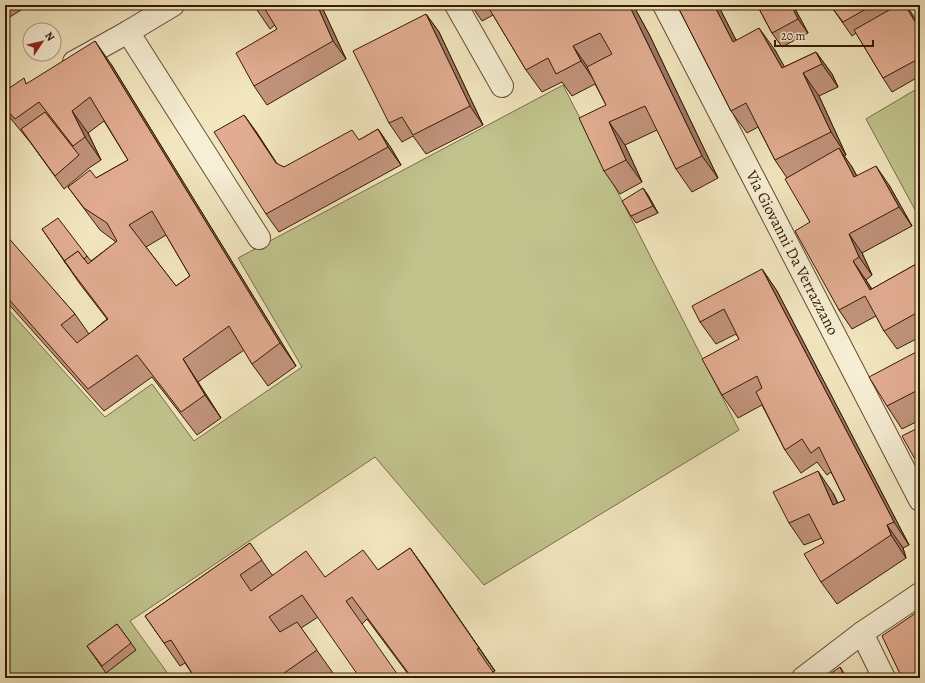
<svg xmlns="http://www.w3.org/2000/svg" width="925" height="683" viewBox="0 0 925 683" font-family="Alegreya,serif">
<rect width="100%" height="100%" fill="#f2e6bf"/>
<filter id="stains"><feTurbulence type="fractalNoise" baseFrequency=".005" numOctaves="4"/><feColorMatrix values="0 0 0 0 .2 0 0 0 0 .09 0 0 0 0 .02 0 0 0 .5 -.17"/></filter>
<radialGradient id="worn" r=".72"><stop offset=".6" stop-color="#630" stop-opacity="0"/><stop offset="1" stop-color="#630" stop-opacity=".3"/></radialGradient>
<g fill="#c1c38d" stroke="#7c6e48">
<path d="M563,85L739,430L484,585L375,457L130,621L171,678H5V306L105,417L152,384L194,441L302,367L238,258Z"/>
<path d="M920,87V219L866,119Z"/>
</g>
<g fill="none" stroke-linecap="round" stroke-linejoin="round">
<g stroke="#664d32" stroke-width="24">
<g id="minor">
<path d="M456,5L502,86"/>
<path id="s1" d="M664,5L920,500"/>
<path d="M128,32L259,238"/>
<path d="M74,62L128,32L173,5"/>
<path d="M862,633L884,678"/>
<path d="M803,678L862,633L920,594"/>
</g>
</g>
<use href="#minor" stroke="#f7efd5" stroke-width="22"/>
</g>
<g fill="#c2947d" stroke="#371a03" fill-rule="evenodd">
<path d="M5,5H29L5,20Z"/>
<path d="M254,5H321L346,59L267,105L254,86L277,29L275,25L270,29L257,10Z"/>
<path d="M471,5H633L649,34L718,178L692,192L676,169L657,130L625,145L642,182L620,194L604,171L606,105L595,84L572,96L562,82L542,92L526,70L493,15L482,21Z"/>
<path d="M677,5H718L736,40L775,50L784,67L816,52L832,74L838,87L819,96L846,155L844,156L852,167L857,176L889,185L912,226L862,253L872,275L866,280L872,289L918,263L920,266V337L897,349L884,331L876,316L852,329L839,310L810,222L787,178L775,160L758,127L747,133L731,111Z"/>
<path d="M731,5H743L734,10Z"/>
<path d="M757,5H793L808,33L782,47L772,33Z"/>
<path d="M839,5H906L920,27V76L892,92L883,78L856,33L852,36L833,9Z"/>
<path d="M426,14L439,32L483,125L426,154L413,136L402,142L389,123Z"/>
<path d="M111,64L296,366L268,386L252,364L244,350L198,382L221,418L197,435L152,377L104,411L5,300V235L75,314L89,334L107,319L80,284L42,229L87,256L91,261L116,242L100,230L68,187L96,178L128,160L104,121L88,133L101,160L89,168L64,189L30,142L11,119L5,110V91L28,83ZM166,235L190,276L176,286L146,247Z"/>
<path d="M244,115L257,133L277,164L284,167L359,140L378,129L391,148L401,165L279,232L266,214Z"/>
<path d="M643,188L648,195L658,213L636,223L631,216Z"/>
<path d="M762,269L777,291L909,545L903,548L906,558L837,604L821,582L824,543L822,538L804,545L789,523L833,493L838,503L845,500L831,472L827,475L817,462L801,473L785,450L762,405L738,418L722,395L739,339L736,334L716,344L700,322Z"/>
<path d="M920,350V420L902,429L887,406Z"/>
<path d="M250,543L272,575L325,577L378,570L410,548L495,671L493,672L497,678H411L367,619L362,624L318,617L301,628L333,673L325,678H195L185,663L180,666L145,616Z"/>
<path d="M117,624L136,650L106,673L87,646Z"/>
</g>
<g fill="#9e7866" stroke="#371a03">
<path d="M317,5H321L346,59L333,41Z"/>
<path d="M629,5H633L649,34L718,178L702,156Z"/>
<path d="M714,5H718L748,64L733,42Z"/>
<path d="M791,5H793L808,33L798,19Z"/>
<path d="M905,5L913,15L920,27V30Z"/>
<path d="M426,14L439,32L483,125L470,106Z"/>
<path d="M759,28L775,50L798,91L782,68Z"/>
<path d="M95,41L111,64L296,366L280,343Z"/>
<path d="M573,46L589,69L596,83L581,61Z"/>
<path d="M816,52L832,74L838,87L822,64Z"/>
<path d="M803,73L819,96L846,155L831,132Z"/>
<path d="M72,111L88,133L101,160L85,137Z"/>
<path d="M244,115L257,133L289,182L276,163Z"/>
<path d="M609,122L625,145L642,182L626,160Z"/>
<path d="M378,129L391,148L401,165L388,147Z"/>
<path d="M839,148L852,167L867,196L854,177Z"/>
<path d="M876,166L889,185L912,226L899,207Z"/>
<path d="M643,188L648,195L658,213L653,206Z"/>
<path d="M849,234L862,253L872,275L859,257Z"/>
<path d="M853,261L866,280L883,308L870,290Z"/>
<path d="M762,269L777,291L909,545L894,522Z"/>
<path d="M183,359L198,382L221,418L205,395Z"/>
<path d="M818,471L833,493L849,528L833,505Z"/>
<path d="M887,525L903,548L906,558L891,535Z"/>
<path d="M410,548L426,570L495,671L479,648Z"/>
<path d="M840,667L847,678H845Z"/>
</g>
<g fill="#e1ac91" stroke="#371a03" fill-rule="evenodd">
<path d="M254,5H317L333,41L254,86L236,53L277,29L263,6L257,10Z"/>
<path d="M487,5H629L702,156L676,169L645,106L609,122L626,160L604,171L579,118L606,105L587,67L612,54L600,33L573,46L581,61L556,74L548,58L526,70Z"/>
<path d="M677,5H714L733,42L759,28L782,68L816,52L822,64L803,73L831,132L775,160L746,103L731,111Z"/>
<path d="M757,5H791L798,19L772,33Z"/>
<path d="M839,5H873L843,22L833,9Z"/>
<path d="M898,5H905L920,30V58L883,78L854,30Z"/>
<path d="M426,14L470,106L413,135L402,117L389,123L353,51Z"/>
<path d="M95,41L280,343L252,364L229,326L183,359L205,395L181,412L137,355L88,389L5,295V235H6L75,314L61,325L77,343L108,319L64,261L78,251L88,264L117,241L107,223L84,208L68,187L90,170L96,178L128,160L90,97L72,111L85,137L73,146L39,102L15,119L5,108V91L24,78L26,84ZM152,211L190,276L176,286L129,225Z"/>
<path d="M45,112L79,155L55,176L21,129Z"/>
<path d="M244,115L276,163L284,167L352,130L359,140L378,129L388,147L266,214L214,132Z"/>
<path d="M839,148L854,177L876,166L899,207L849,234L859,257L853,261L870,290L918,263L920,267V311L884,331L865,296L839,310L795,231L810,222L785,179Z"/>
<path d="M643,188L653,206L631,216L622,201Z"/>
<path d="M58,218L87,256L84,259L78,251L64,261L71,270L42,229Z"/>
<path d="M762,269L894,522L887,525L891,535L821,582L804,554L824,543L809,514L789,523L773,492L818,471L833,505L845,500L819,447L811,453L802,439L785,450L756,392L762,388L757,376L722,395L702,359L739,339L724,309L700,322L692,306Z"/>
<path d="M920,350V389L887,406L869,377Z"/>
<path d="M920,427V468L902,436Z"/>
<path d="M250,543L262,560L240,575L251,591L306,551L325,577L363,550L378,570L410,548L479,648L477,649L497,678H412L352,597L346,601L400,678H360L302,595L269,617L280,632L297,622L317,650L277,678H195L171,640L164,643L145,616Z"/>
<path d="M920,610V678H902L882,636Z"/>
<path d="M117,624L131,643L102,666L87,646Z"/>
<path d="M840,667L845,678H824Z"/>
</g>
<g text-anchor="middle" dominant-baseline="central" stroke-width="4" stroke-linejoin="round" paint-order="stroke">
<g font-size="16" fill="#371a03" stroke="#f7efd5">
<text stroke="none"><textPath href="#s1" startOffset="279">Via Giovanni Da Verrazzano</textPath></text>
</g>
</g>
<rect width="925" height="683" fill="none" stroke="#f2e6bf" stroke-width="20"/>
<rect x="6" y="6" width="913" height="671" fill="none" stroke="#371a03" stroke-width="2"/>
<rect x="10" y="10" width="905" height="663" fill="none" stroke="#371a03"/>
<g transform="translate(42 42) rotate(55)"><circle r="19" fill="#f7efd5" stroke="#aa9a81"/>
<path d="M0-3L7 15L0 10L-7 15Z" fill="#8f2418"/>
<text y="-6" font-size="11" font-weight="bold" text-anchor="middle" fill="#371a03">N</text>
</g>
<path d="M775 40v6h98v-6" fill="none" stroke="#371a03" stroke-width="2"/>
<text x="781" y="40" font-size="12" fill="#371a03" stroke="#f7efd5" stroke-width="3" paint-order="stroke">20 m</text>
<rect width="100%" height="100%" filter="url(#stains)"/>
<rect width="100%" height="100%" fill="url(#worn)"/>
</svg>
